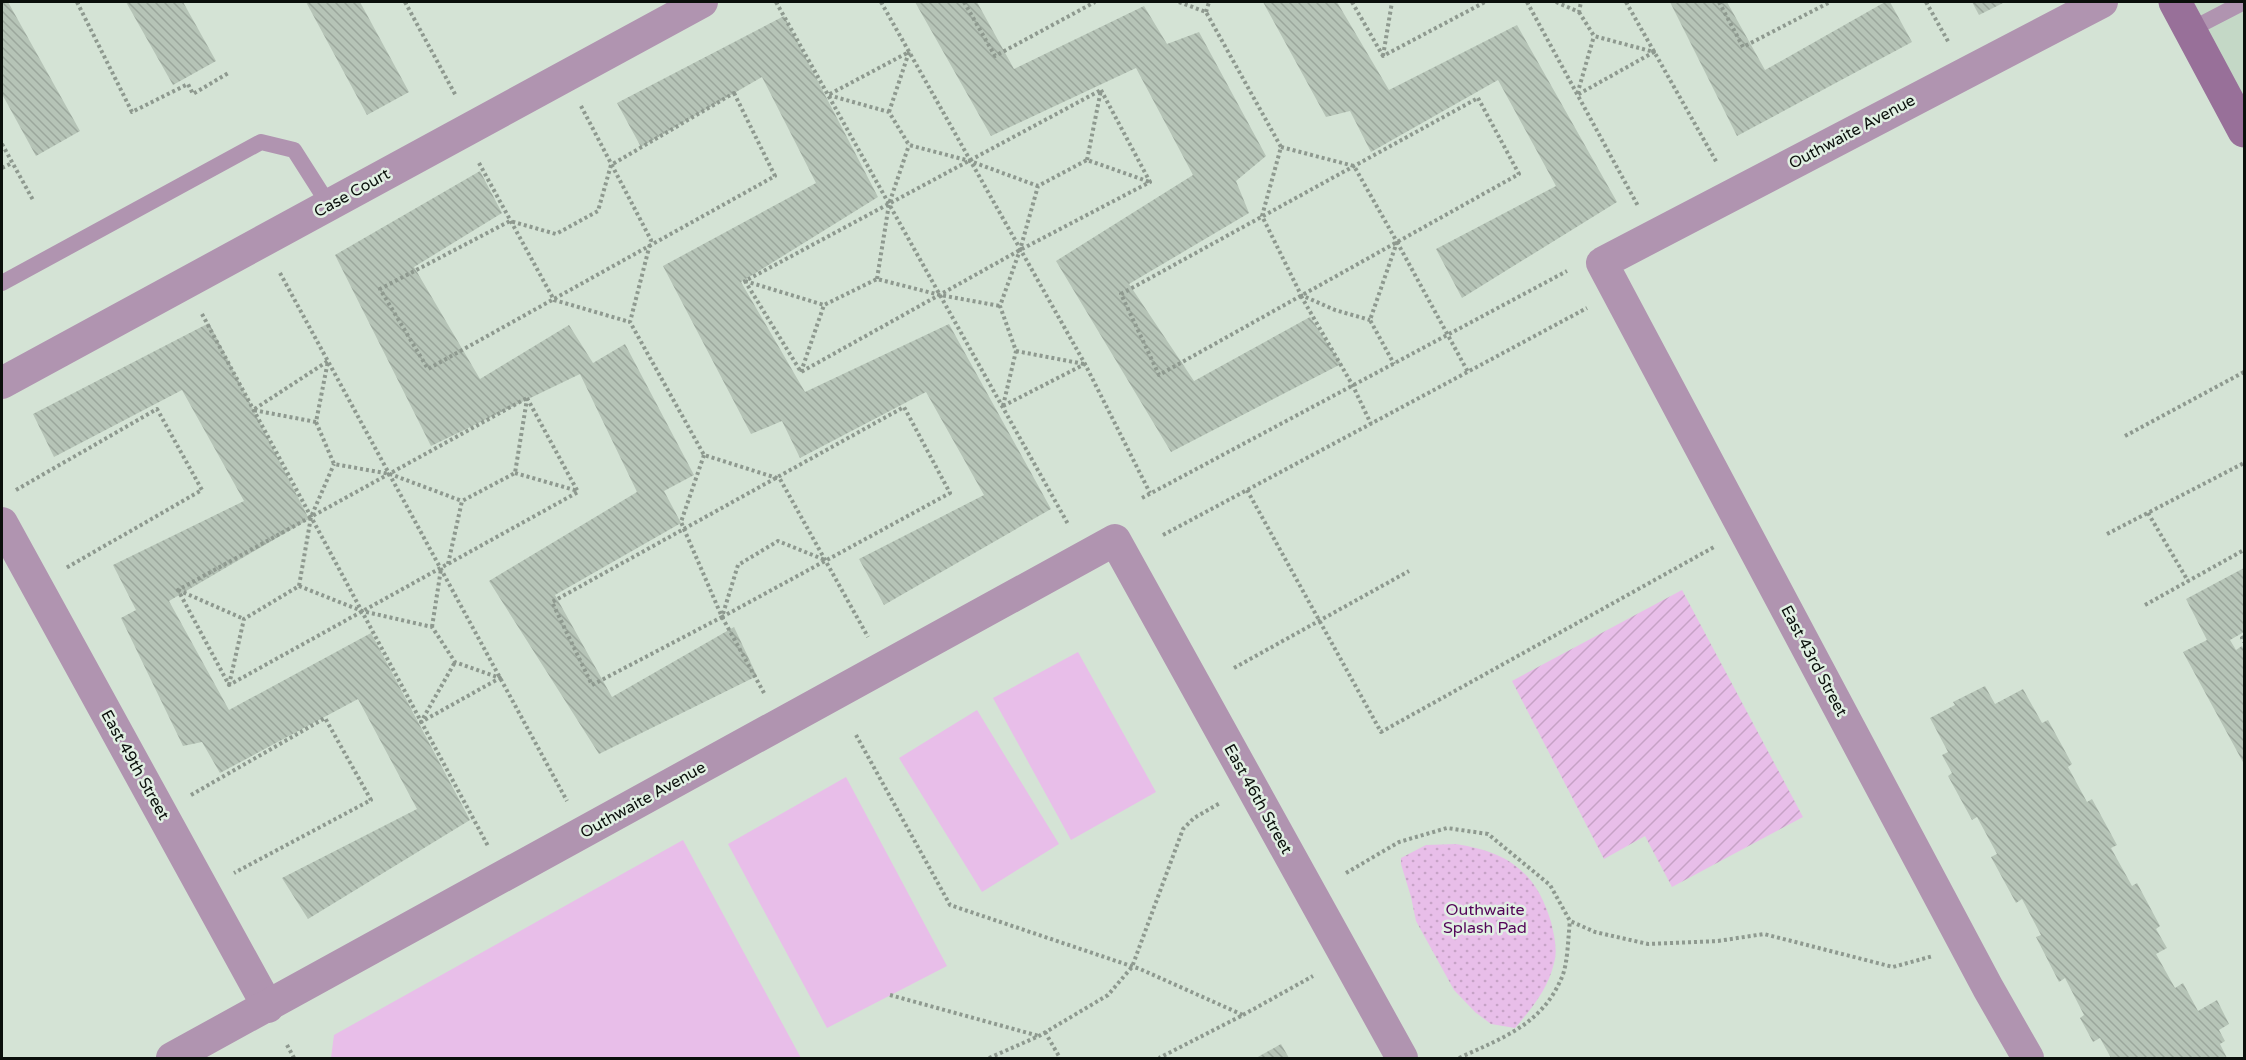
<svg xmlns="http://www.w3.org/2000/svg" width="2246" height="1060" viewBox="0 0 2246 1060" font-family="'Varela Round',sans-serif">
<defs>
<pattern id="grass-dots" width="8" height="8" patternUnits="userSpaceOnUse" patternTransform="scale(1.5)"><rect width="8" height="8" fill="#e8bee9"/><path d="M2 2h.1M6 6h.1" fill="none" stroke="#c6a2c6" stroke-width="1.8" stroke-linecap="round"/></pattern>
<pattern id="garden-furrows" width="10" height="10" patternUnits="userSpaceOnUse" patternTransform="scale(1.5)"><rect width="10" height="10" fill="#e8bee9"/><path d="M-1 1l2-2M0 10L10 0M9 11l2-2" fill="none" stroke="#c6a2c6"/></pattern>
<pattern id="building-back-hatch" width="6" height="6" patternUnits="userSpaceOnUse" patternTransform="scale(1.5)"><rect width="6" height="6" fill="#b6c4b7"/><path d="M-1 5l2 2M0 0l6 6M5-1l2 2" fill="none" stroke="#9ba79c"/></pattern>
</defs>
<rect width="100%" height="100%" fill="#d4e3d5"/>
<path fill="#c4d8c6" d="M2175,2H2244V131Z"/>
<path fill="url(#grass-dots)" d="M1456,844C1507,852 1536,871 1551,922C1554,935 1558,949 1554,963C1548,989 1532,1008 1515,1028L1491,1024L1475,1012L1454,990L1416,921L1411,897L1401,864V858L1426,845Z"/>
<path fill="url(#garden-furrows)" d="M1682,590L1803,817L1672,887L1645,836L1604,859L1512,681Z"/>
<g fill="#e8bee9">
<path d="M1078,652L1156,792L1071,840L993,698Z"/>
<path d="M977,710L1059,844L982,892L899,758Z"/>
<path d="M846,777L947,966L827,1028L728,844Z"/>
<path d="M683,840L801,1058H331L334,1035Z"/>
</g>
<g fill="url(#building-back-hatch)">
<path d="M2,2H8L80,131L36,156L2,94Z"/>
<path d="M126,2H183L216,61L173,85Z"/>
<path d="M306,2H360L409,92L367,115Z"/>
<path d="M915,2H977L1014,69L1144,6L1167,44L1199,32L1266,156L1236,181L1249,213L1129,284L1194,381L1310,317L1341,364L1171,452L1056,261L1193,175L1136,68L991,136Z"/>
<path d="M1263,2H1337L1389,90L1517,25L1617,202L1462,298L1436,249L1556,186L1498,80L1371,152L1350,111L1326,117Z"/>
<path d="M1670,2H1727L1765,70L1885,2H1890L1912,42L1737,136Z"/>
<path d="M1972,2H2005L1979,15Z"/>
<path d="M784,16L878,197L741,282L805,392L949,324L1051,509L884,605L859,559L984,495L926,392L800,458L782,421L751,434L663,266L816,183L762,77L641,147L617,103Z"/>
<path d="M480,171L502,213L414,267L480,379L569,325L593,363L625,344L694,475L664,491L681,523L555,595L612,697L734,627L757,676L599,754L489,581L637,492L580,374L431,446L335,255Z"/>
<path d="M209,323L309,519L169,601L229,710L371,633L470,820L308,919L282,878L417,809L358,699L220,773L202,742L183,746L121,618L136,610L113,565L244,501L182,390L54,457L33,414Z"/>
<path d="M2244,568V632L2230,640L2236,650L2242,646L2244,650V764L2183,652L2207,640L2186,599Z"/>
<path d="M1985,686L1995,704L2023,689L2042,723L2048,720L2072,764L2068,767L2087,802L2092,799L2117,845L2111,848L2132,886L2137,883L2160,926L2156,929L2167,948L2156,954L2175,988L2183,983L2198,1011L2217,1000L2229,1024L2219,1030L2225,1041L2220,1044L2227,1058H2111L2100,1038L2093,1042L2080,1018L2084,1015L2065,978L2059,982L2036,937L2041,935L2022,899L2016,903L1991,857L1997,854L1977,817L1972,820L1948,776L1952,773L1942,755L1948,752L1930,718L1955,705L1953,702Z"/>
<path d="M1281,1044L1289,1058H1256Z"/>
</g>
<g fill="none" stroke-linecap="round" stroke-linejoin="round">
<g stroke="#8e998f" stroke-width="4" stroke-dasharray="3 3" stroke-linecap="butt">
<path d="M77,2L132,112L188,84L193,94L230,72"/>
<path d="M405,2L456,96"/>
<path d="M776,2L1068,524"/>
<path d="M881,2L1085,364L1150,493"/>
<path d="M964,2L995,56L1095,2"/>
<path d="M1179,2L1206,12L1281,147L1262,216L1301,295L1335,310L1370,320"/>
<path d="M1352,2L1383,56L1485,2"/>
<path d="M1527,2L1638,206"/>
<path d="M1556,2L1579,12L1581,2"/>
<path d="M1626,2L1717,163"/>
<path d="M1719,2L1743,47L1830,2"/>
<path d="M1926,2L1949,43"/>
<path d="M1206,12L1209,2"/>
<path d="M1579,12L1594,36L1654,52L1577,95L1594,36"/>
<path d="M1383,56L1392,2"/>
<path d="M1101,90L1150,182L1020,250L801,372L745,281Z"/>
<path d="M734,93L775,176L428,369L380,289L510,221L556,234L598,211L611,165Z"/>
<path d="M1478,98L1519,174L1159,375L1121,294Z"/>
<path d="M581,106L651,240L630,322L704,455L780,479L868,637"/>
<path d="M889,112L909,52L828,95L889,112L909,145L970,161L1038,186"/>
<path d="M2,144L33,200"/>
<path d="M1281,147L1354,166L1397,242L1370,320L1394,364"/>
<path d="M1087,160L1101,90"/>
<path d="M479,163L554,300L630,322"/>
<path d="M2,168L12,163"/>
<path d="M1397,242L1468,372"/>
<path d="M280,273L567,801"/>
<path d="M877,279L889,204L909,145"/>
<path d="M745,281L824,305"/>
<path d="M1301,296L1353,386L1371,424"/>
<path d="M202,314L488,846"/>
<path d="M1016,351L1084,364"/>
<path d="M801,372L824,305L877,279L940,295L1000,306"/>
<path d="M527,398L578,492L229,685L178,590Z"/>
<path d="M1003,406L1016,351L1000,306L1020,250L1038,186L1087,160L1150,182"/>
<path d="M1003,406L1085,364"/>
<path d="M316,422L253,410L328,361L316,422L334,464L390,474L462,501"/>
<path d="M2125,436L2244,372"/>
<path d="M704,455L681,522L684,529L722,617L950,493L904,407L552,602L592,685L722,617L738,565L778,541L825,560"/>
<path d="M515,473L578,491"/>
<path d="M16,490L157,409L202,490L66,568"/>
<path d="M1247,490L1381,732L1714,547"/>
<path d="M1142,498L1567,271"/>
<path d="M2148,513L2188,581"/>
<path d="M2107,534L2244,463"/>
<path d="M1163,535L1587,308"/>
<path d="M448,564L462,501L515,473L527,399"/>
<path d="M299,586L362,611L432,627L455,662L500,678L421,722L455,662"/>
<path d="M178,590L244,619"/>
<path d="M2145,605L2244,550"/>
<path d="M722,617L764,693"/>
<path d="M432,627L441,569"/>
<path d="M2244,637L2242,638L2244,642"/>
<path d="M1234,668L1409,571"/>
<path d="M229,685L244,619L299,586L311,517L334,464"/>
<path d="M856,735L950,905L1140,969L1243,1015L1159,1058"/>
<path d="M191,795L325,718L371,800L234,873"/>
<path d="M1346,873L1399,842L1447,828L1488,834L1550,885L1570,921L1595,932L1648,944L1718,941L1764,934L1893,967L1933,956"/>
<path d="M890,995L1039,1036"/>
<path d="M1243,1015L1313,976"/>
<path d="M1045,1032L1060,1058"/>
<path d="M287,1045L294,1058"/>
<path d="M989,1058L1039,1036L1108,995L1132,967L1183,829L1194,818L1220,803"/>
<path d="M1459,1058C1502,1038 1542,1025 1562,977C1568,963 1568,937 1570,921"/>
</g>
<g stroke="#b094b0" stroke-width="16">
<path d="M2190,30L2244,2"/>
<path d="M2,283L261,142L294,150L329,205"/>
</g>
<g stroke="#b094b0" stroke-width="32">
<path d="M2,383L702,2"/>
<path d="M2,523L268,1007"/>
<path d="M172,1058L1115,540L1402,1058"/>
<path d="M2028,1058L1988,988L1602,263L2102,2"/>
</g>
<path stroke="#987099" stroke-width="33" d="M2175,2L2244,131"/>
</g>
<g text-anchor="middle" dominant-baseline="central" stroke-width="5" stroke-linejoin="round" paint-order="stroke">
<g font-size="16" fill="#0a0f0b" stroke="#e1f0e3">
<text transform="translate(1852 132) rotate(-28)">Outhwaite Avenue</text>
<text transform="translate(352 193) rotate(-29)">Case Court</text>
<text transform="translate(1814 661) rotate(62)">East 43rd Street</text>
<text transform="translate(135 765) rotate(61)">East 49th Street</text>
<text transform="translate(1258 799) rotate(61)">East 46th Street</text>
<text transform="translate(643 800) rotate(-29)">Outhwaite Avenue</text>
</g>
<g font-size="16" fill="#530458" stroke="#e1f0e3">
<text x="1485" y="910">Outhwaite<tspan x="1485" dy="18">Splash Pad</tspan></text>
</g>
</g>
<rect width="2246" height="1060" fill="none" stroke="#0a0f0b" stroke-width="6"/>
</svg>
